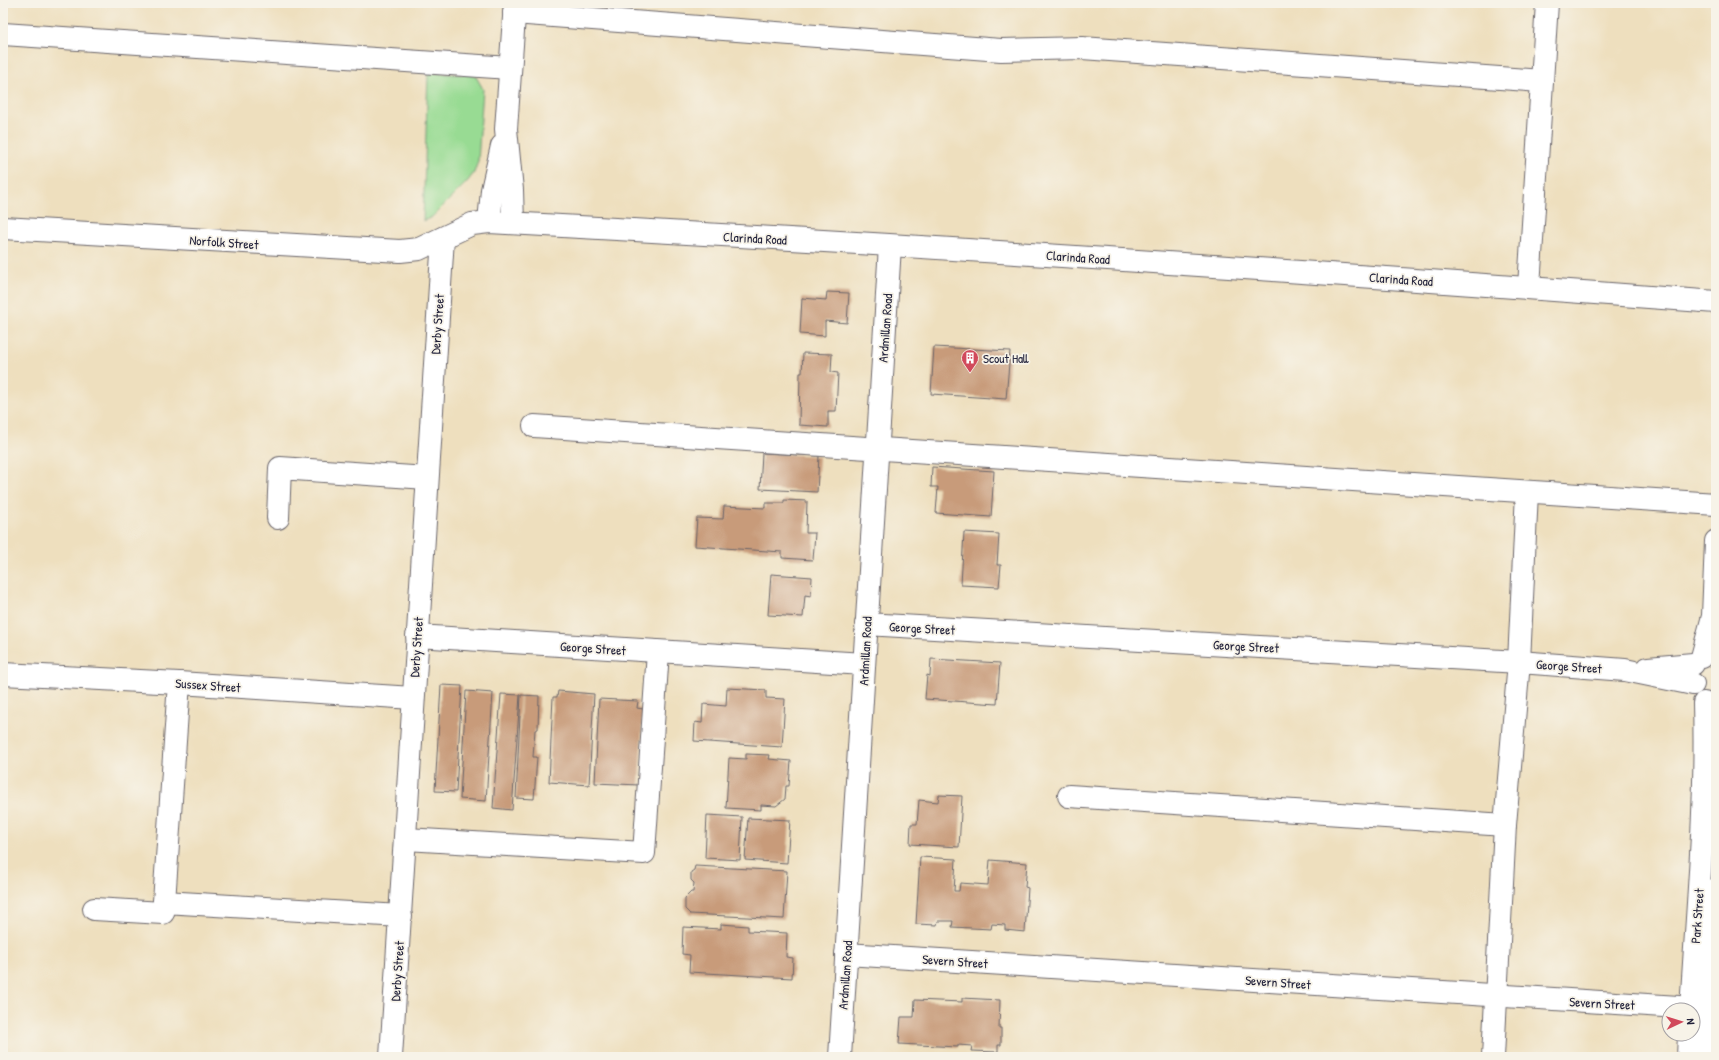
<svg xmlns="http://www.w3.org/2000/svg" width="1719" height="1060" viewBox="0 0 1719 1060" font-family="'Patrick Hand',sans-serif">
<rect width="100%" height="100%" fill="#f7f3e8"/>
<filter id="ink" filterUnits="userSpaceOnUse"><feTurbulence type="fractalNoise" baseFrequency=".025" numOctaves="2"/><feDisplacementMap in="SourceGraphic" scale="8" xChannelSelector="R" yChannelSelector="G"/><feConvolveMatrix kernelMatrix="1 2 1 2 8 2 1 2 1" color-interpolation-filters="sRGB"/></filter>
<filter id="wash" filterUnits="userSpaceOnUse"><feTurbulence type="fractalNoise" baseFrequency=".012" numOctaves="4" result="noise"/><feDisplacementMap in="SourceGraphic" scale="16" xChannelSelector="R" yChannelSelector="G"/><feGaussianBlur stdDeviation="0.9" result="paint"/><feColorMatrix in="noise" values="0 0 0 0 0 0 0 0 0 0 0 0 0 0 0 0 0 1.4 0 .05"/><feComposite in="paint" operator="in"/></filter>
<g filter="url(#wash)">
<rect width="100%" height="100%" fill="#eedfbe"/>
<path fill="#98db93" stroke="#5d7e67" d="M428,73L475,75L483,89L478,161L474,173L467,182L432,217L423,221Z"/>
<g id="blocks">
<g fill="#c89b7a">
<path d="M827,292L849,293L847,323L825,321V336L800,334L802,298L826,300Z"/>
<path d="M934,347L1010,351L1006,399L931,394Z"/>
<path d="M803,353L832,354L831,372L838,373L836,411H828V427L799,425L800,373H802Z"/>
<path d="M762,453L819,456L817,492L760,489Z"/>
<path d="M932,467L994,471L991,517L936,513L938,487H931Z"/>
<path d="M784,500L807,501L806,533H815L813,560L782,558V552L695,546L697,518L723,519L724,506L765,508V503H784Z"/>
<path d="M964,532L999,534L997,565H1001L999,587L961,585Z"/>
<path d="M771,574L812,577L811,596L805,595L803,617L768,615Z"/>
<path d="M931,659L1000,663L997,704L925,699L927,675L930,676Z"/>
<path d="M441,685L462,686L456,792L435,791Z"/>
<path d="M727,688L766,690V698L785,699L782,747L694,741L695,722L702,723L703,704L726,706Z"/>
<path d="M466,691L493,693L486,801L460,799Z"/>
<path d="M558,691L594,694L589,785L549,782L553,697H557Z"/>
<path d="M501,694L520,695L512,810L493,808Z"/>
<path d="M521,695L539,696L538,729L535,730L533,757H537L534,799L516,798Z"/>
<path d="M599,699L638,701L637,708L643,709L639,785L595,783Z"/>
<path d="M746,754L770,755L769,759L791,761L789,786H786L785,799L776,806L761,805V810L726,808L729,758L746,759Z"/>
<path d="M939,795L962,796L959,847L910,844L911,824H917L919,800L938,802Z"/>
<path d="M707,815L742,817L740,860L705,858Z"/>
<path d="M748,818L790,820L787,863L745,860Z"/>
<path d="M920,857L956,859L954,891H959L960,883L988,885L990,860L1027,863L1025,887L1028,888L1025,932L1005,930V925L992,924L991,929L952,927L953,921H938L937,925L916,924Z"/>
<path d="M695,866L787,871L784,919L690,914L685,909V898L691,892H693L694,883L691,880V872L694,870Z"/>
<path d="M721,924L748,926V931L787,933L786,957L793,958L792,978L689,972L690,955L682,954L683,927L721,929Z"/>
<path d="M962,998L1000,1000L999,1028H1001V1045H998V1052L971,1051L972,1046L958,1045V1047L899,1044L901,1017H914L915,1000L962,1002Z"/>
</g>
</g>
</g>
<g filter="url(#ink)">
<use href="#blocks" fill-opacity="0" stroke="#696469" stroke-width="1"/>
<g fill="none" stroke-linecap="round" stroke-linejoin="round">
<g stroke="#696469" stroke-width="24">
<g id="minor">
<path d="M514,13L1001,50L1082,48L1542,81"/>
<path d="M3,34L510,68"/>
<path d="M489,222L492,190L502,146"/>
<path d="M513,223L512,190L506,129L515,3"/>
<path d="M3,228L400,251L419,249L472,224L489,222C899,244 1307,271 1716,302"/>
<path d="M1529,287L1547,3"/>
<path d="M534,426L1716,504"/>
<path d="M278,518L280,468L427,478"/>
<path d="M866,624L1519,662L1625,670L1693,684"/>
<path d="M417,636L864,664"/>
<path d="M1702,657L1713,616L1716,541"/>
<path d="M1648,668L1693,664"/>
<path d="M3,674L179,683L413,698"/>
<path d="M1069,796L1505,825"/>
<path d="M406,839L644,853L658,652"/>
<path d="M164,902L179,683"/>
<path d="M94,909L163,913L164,902L401,916"/>
<path d="M846,954L1710,1009"/>
<path d="M1691,1010C1697,908 1707,806 1704,703"/>
<path d="M391,1057C410,784 424,511 443,238"/>
<path d="M840,1057L890,246"/>
<path d="M1493,1057L1505,825L1519,662L1527,492"/>
<path d="M1688,1057L1689,1034"/>
<path d="M1708,1057L1716,889"/>
</g>
</g>
<use href="#minor" stroke="#fff" stroke-width="22"/>
</g>
</g>
<defs>
<g id="building-pin" transform="scale(0.9)"><path d="M0 17L-7.5 6A9.5 9.5 0 1 1 7.5 6Z" fill="#d1495b" stroke="#f7f3e8"/><path d="M-4-6H4V6H1V3H-1V6H-4ZM-2.5-4.3h1.7v1.8h-1.7ZM.8-4.3h1.7v1.8H.8ZM-2.5-1h1.7V.8h-1.7ZM.8-1h1.7V.8H.8Z" fill="#fff"/></g>
</defs>
<g fill-rule="evenodd">
<use href="#building-pin" x="970" y="358"/>
</g>
<g text-anchor="middle" dominant-baseline="central" stroke-width="3.5" stroke-linejoin="round" paint-order="stroke">
<g font-size="13" fill="#22223b" stroke="#f7f3e8">
<text transform="translate(755 238) rotate(3)">Clarinda Road</text>
<text transform="translate(224 242) rotate(4)">Norfolk Street</text>
<text transform="translate(1078 257) rotate(4)">Clarinda Road</text>
<text transform="translate(1401 279) rotate(4)">Clarinda Road</text>
<text transform="translate(437 324) rotate(-86)">Derby Street</text>
<text transform="translate(885 328) rotate(-86)">Ardmillan Road</text>
<text transform="translate(922 628) rotate(3)">George Street</text>
<text transform="translate(1246 646) rotate(3)">George Street</text>
<text transform="translate(416 647) rotate(-86)">Derby Street</text>
<text transform="translate(593 648) rotate(4)">George Street</text>
<text transform="translate(865 651) rotate(-87)">Ardmillan Road</text>
<text transform="translate(1569 666) rotate(4)">George Street</text>
<text transform="translate(208 685) rotate(4)">Sussex Street</text>
<text transform="translate(1697 916) rotate(-86)">Park Street</text>
<text transform="translate(955 961) rotate(4)">Severn Street</text>
<text transform="translate(397 971) rotate(-86)">Derby Street</text>
<text transform="translate(845 975) rotate(-86)">Ardmillan Road</text>
<text transform="translate(1278 982) rotate(4)">Severn Street</text>
<text transform="translate(1602 1003) rotate(3)">Severn Street</text>
</g>
<g font-size="13" fill="#22223b" stroke="#f7f3e8" text-anchor="start">
<text x="983" y="358">Scout Hall</text>
</g>
</g>
<rect width="1719" height="1060" fill="none" stroke="#f7f3e8" stroke-width="16"/>
<g transform="translate(1681 1022) rotate(86)"><circle r="19" fill="#f7f3e8" stroke="#a29fa3"/>
<path d="M0-3L7 15L0 10L-7 15Z" fill="#d1495b"/>
<text y="-6" font-size="11" font-weight="bold" text-anchor="middle" fill="#22223b">N</text>
</g>
</svg>
